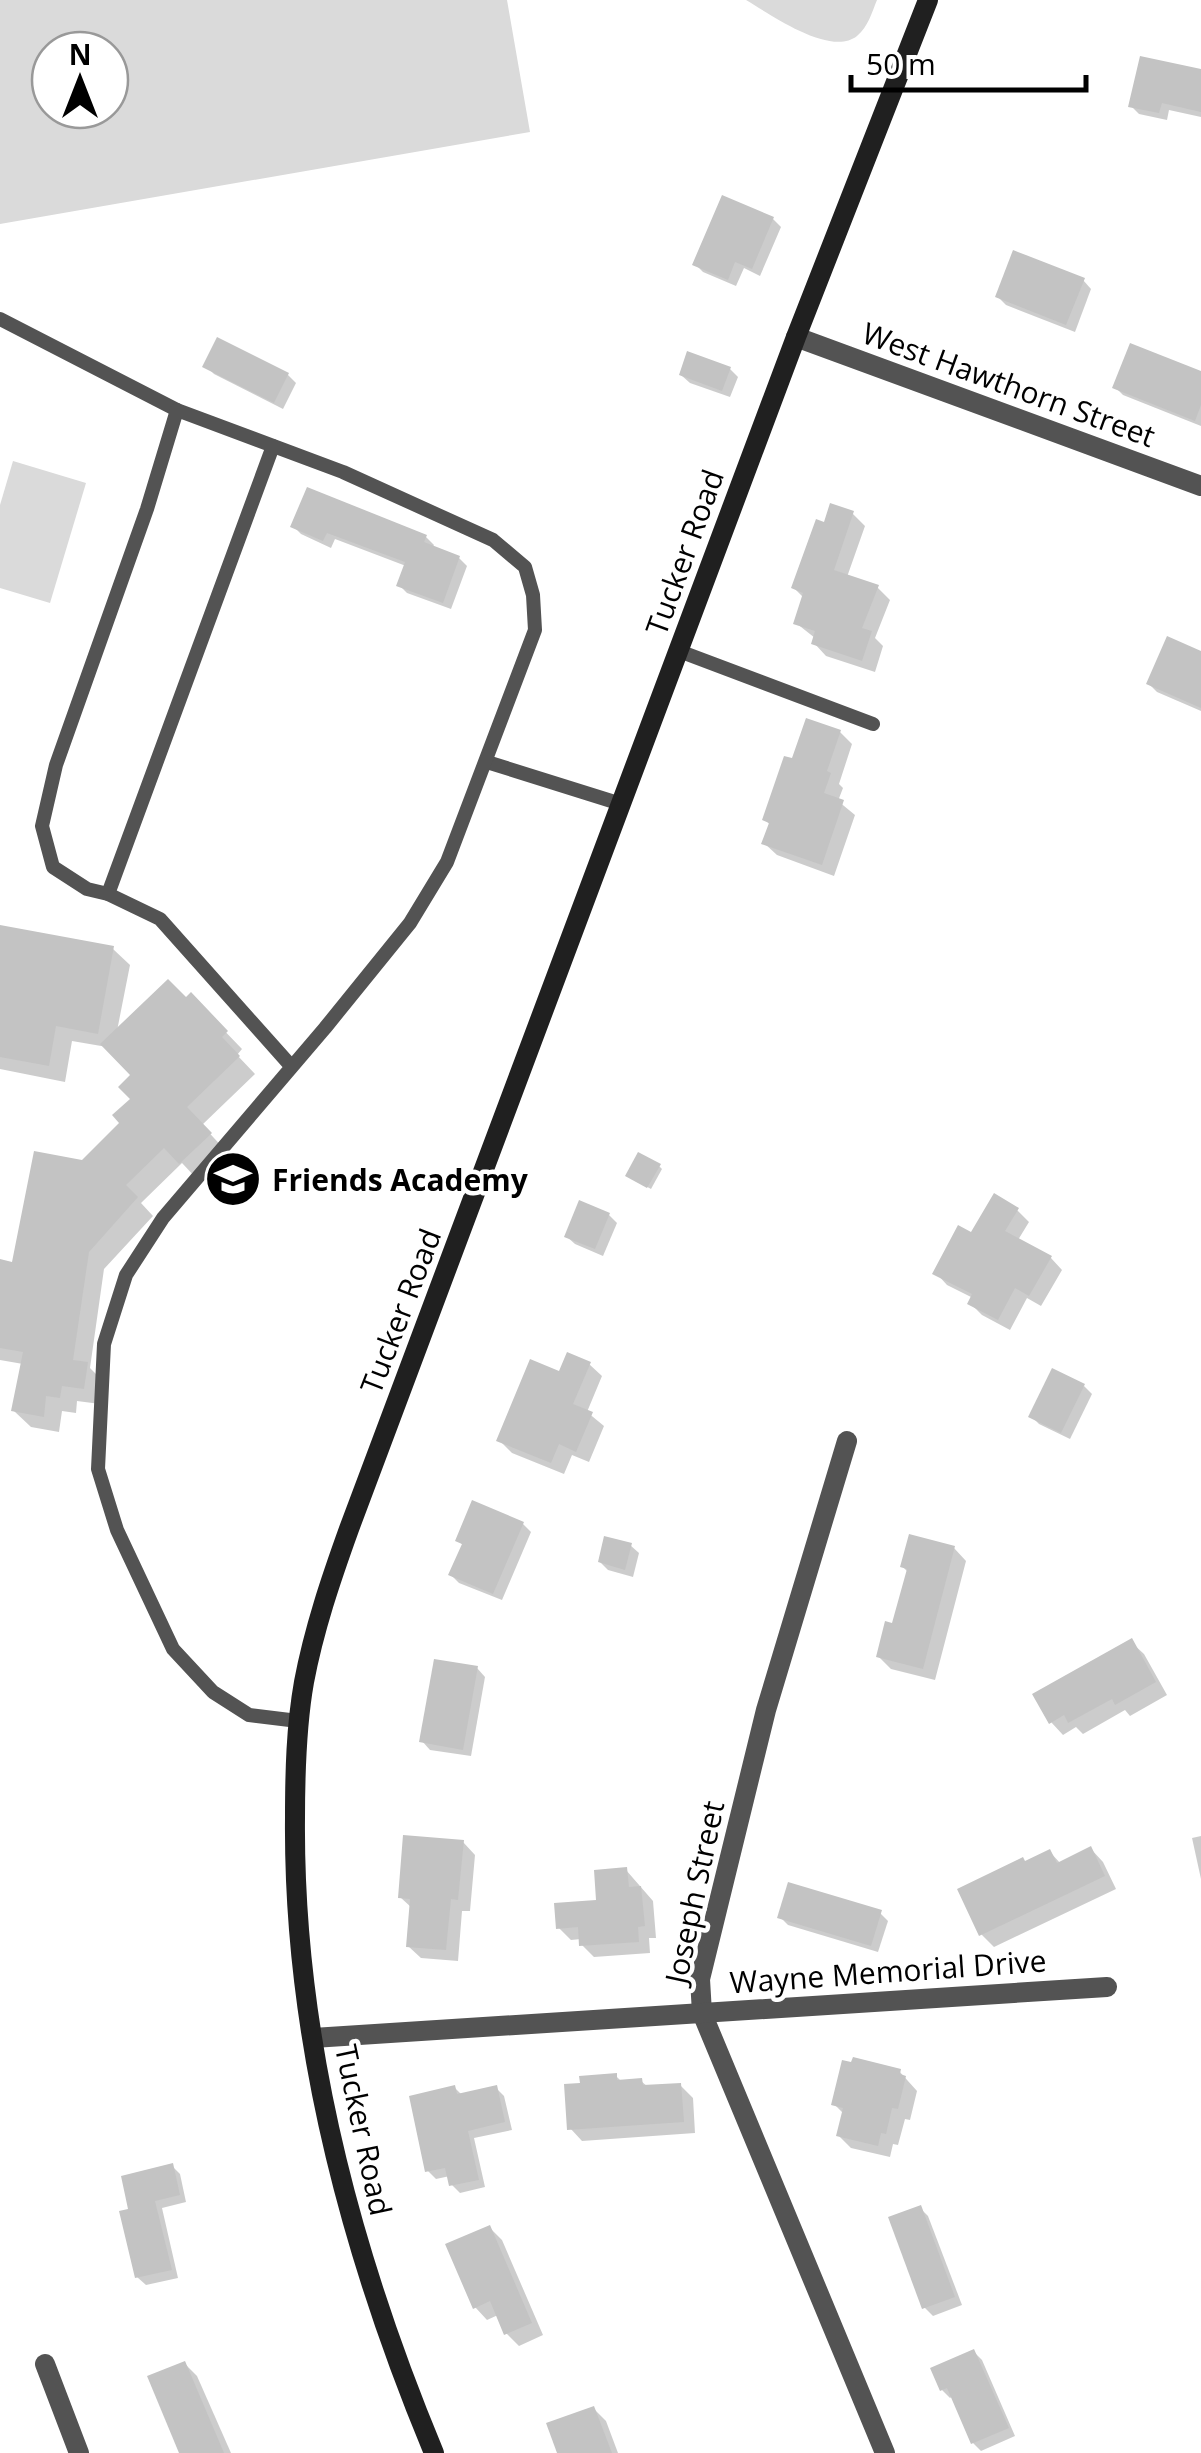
<svg xmlns="http://www.w3.org/2000/svg" width="1201" height="2453" viewBox="0 0 1201 2453" font-family="'Open Sans',sans-serif">
<rect width="100%" height="100%" fill="#fff"/>
<g fill="#dadada" fill-rule="evenodd">
<path d="M0,0H507L530,132L0,224ZM50,50H110V110H50Z"/>
<path d="M746,0H877C872,12 868,27 857,36C831,57 771,15 746,0Z"/>
<path d="M13,461L86,483L50,603L0,588V505Z"/>
</g>
<g fill="#0003">
<path d="M1201,71V117L1169,110L1167,120L1139,114L1131,106Z"/>
<path d="M773,219L781,227L760,276L744,268L736,286L703,272L695,264Z"/>
<path d="M1083,280L1091,289L1075,332L1006,305L998,297Z"/>
<path d="M206,366L288,375L296,383L283,409L214,374Z"/>
<path d="M730,369L738,377L730,397L690,383L681,375Z"/>
<path d="M1201,373V426L1123,395L1115,387Z"/>
<path d="M852,513L865,526L847,577L877,587L890,600L875,638L883,646L875,672L826,656L814,643L815,638L796,623L804,598L794,588L825,525Z"/>
<path d="M293,526L426,537L434,545L432,548L459,558L467,566L451,609L407,593L399,585L406,566L335,539L331,548L301,534Z"/>
<path d="M1201,654V711L1157,692L1149,684Z"/>
<path d="M840,732L852,744L839,784L843,788L838,801L855,815L834,876L777,855L764,843L770,825L765,819L793,762Z"/>
<path d="M0,928L113,949L130,965L117,1031L191,996L242,1049L237,1055L255,1074L202,1125L226,1151L197,1179L182,1163L141,1203L153,1216L104,1269L90,1368L103,1381L100,1404L77,1401L76,1413L62,1411L59,1432L31,1427L14,1411L23,1364L0,1360V1262L14,1265L82,1163L123,1123L133,1099L134,1075L107,1047L72,1041L65,1082L0,1069Z"/>
<path d="M659,1166L662,1169L651,1189L631,1178Z"/>
<path d="M1017,1210L1029,1222L1018,1240L1051,1258L1062,1270L1041,1306L1027,1298L1010,1330L982,1315L970,1303L973,1298L947,1285L936,1273L972,1235Z"/>
<path d="M609,1215L617,1223L603,1256L575,1244L566,1236Z"/>
<path d="M589,1364L602,1376L587,1412L604,1426L589,1462L572,1455L564,1474L512,1453L499,1440L561,1374Z"/>
<path d="M1084,1386L1092,1394L1070,1439L1039,1424L1031,1416Z"/>
<path d="M523,1524L531,1532L502,1600L459,1583L451,1575L464,1546L458,1540Z"/>
<path d="M630,1545L639,1553L633,1577L608,1570L600,1562Z"/>
<path d="M954,1548L966,1561L935,1680L891,1669L878,1656L894,1626L908,1572L903,1567Z"/>
<path d="M1131,1642L1144,1654L1167,1695L1130,1716L1125,1710L1083,1734L1076,1727L1063,1735L1051,1722Z"/>
<path d="M477,1668L485,1677L471,1756L430,1750L422,1741Z"/>
<path d="M1201,1836V1879L1192,1838Z"/>
<path d="M463,1842L475,1855L470,1911H462L458,1961L421,1958L408,1946L412,1908L400,1897Z"/>
<path d="M1091,1849L1103,1862L1116,1889L994,1947L982,1935L960,1890L1050,1852L1061,1864Z"/>
<path d="M626,1870L653,1901L656,1938H649L650,1953L594,1957L582,1945L581,1939L571,1940L558,1927L599,1902Z"/>
<path d="M880,1913L888,1921L878,1952L788,1925L780,1917Z"/>
<path d="M899,2071L917,2091L910,2120L905,2119L898,2145L893,2144L890,2157L851,2148L839,2136L844,2114L834,2104Z"/>
<path d="M616,2076L622,2082L641,2081L648,2087L680,2085L693,2098L695,2133L582,2141L570,2128Z"/>
<path d="M455,2088L462,2095L496,2088L504,2096L512,2130L474,2138L485,2187L460,2193L452,2185L450,2176L436,2179L428,2171Z"/>
<path d="M172,2166L180,2174L186,2202L162,2208L178,2278L146,2285L137,2277L132,2211Z"/>
<path d="M920,2208L928,2216L962,2305L933,2316L924,2307Z"/>
<path d="M490,2228L502,2240L543,2335L519,2346L506,2333L498,2315L487,2320L475,2307Z"/>
<path d="M974,2352L982,2360L1015,2436L981,2451L973,2443L953,2396L950,2398L942,2390Z"/>
<path d="M185,2364L197,2376L231,2453H182Z"/>
<path d="M594,2409L606,2421L618,2453H561Z"/>
</g>
<g fill="#c3c3c3">
<path d="M1140,56L1201,69V112L1162,103L1159,113L1128,107Z"/>
<path d="M722,195L774,217L752,269L735,262L728,280L692,265Z"/>
<path d="M1013,250L1085,278L1066,325L995,297Z"/>
<path d="M217,337L289,373L274,403L202,367Z"/>
<path d="M1130,343L1201,371V405L1195,421L1112,388Z"/>
<path d="M687,351L731,367L722,391L679,375Z"/>
<path d="M307,487L427,535L424,542L460,556L443,603L396,586L405,562L327,533L323,541L290,527Z"/>
<path d="M830,503L854,511L834,570L879,585L862,628L872,631L862,661L811,644L815,631L793,624L803,593L791,588L816,519L824,522Z"/>
<path d="M1167,636L1201,651V708L1146,684Z"/>
<path d="M806,718L841,730L827,771L831,773L824,793L844,800L822,865L761,844L769,823L762,820L784,756L792,758Z"/>
<path d="M0,925L114,946L98,1034L56,1026L49,1066L0,1057Z"/>
<path d="M168,979L186,997L191,992L228,1031L222,1037L240,1056L187,1107L212,1133L179,1164L164,1148L126,1185L138,1197L89,1252L73,1360L88,1362L84,1389L62,1386L60,1398L46,1396L44,1417L11,1411L23,1352L0,1348V1259L12,1262L34,1151L82,1160L119,1123L112,1115L130,1099L118,1087L130,1075L100,1044Z"/>
<path d="M638,1152L661,1164L647,1188L625,1176Z"/>
<path d="M994,1193L1019,1208L1005,1231L1052,1256L1029,1296L1015,1288L998,1320L967,1304L972,1294L932,1274L958,1225L971,1232Z"/>
<path d="M579,1200L610,1213L595,1249L564,1237Z"/>
<path d="M567,1352L591,1362L573,1404L593,1412L576,1452L559,1444L551,1463L496,1441L530,1359L559,1371Z"/>
<path d="M1052,1368L1085,1384L1061,1433L1028,1417Z"/>
<path d="M472,1500L524,1522L493,1594L448,1575L462,1544L455,1541Z"/>
<path d="M909,1534L955,1546L923,1669L876,1657L885,1621L892,1623L907,1569L900,1567Z"/>
<path d="M604,1536L632,1543L625,1570L598,1562Z"/>
<path d="M1132,1638L1156,1682L1115,1705L1112,1699L1068,1723L1064,1715L1049,1724L1032,1694Z"/>
<path d="M434,1659L478,1666L463,1750L419,1742Z"/>
<path d="M403,1835L464,1840L458,1900L451,1899L446,1950L406,1947L410,1899L398,1898Z"/>
<path d="M1091,1846L1105,1876L979,1936L957,1889L1023,1857L1025,1861L1050,1849L1057,1863Z"/>
<path d="M627,1867L629,1887L641,1886L645,1926L638,1927L639,1942L579,1946L578,1927L556,1929L554,1903L596,1900L594,1870Z"/>
<path d="M788,1882L882,1910L871,1946L777,1918Z"/>
<path d="M853,2057L901,2069L900,2074L906,2076L898,2109L892,2108L886,2134L881,2133L878,2146L836,2136L843,2108L831,2105L842,2060L851,2062Z"/>
<path d="M617,2073V2080L642,2078L643,2085L681,2083L684,2122L567,2130L564,2084L580,2083L579,2076Z"/>
<path d="M455,2085L457,2094L497,2085L505,2122L468,2131L479,2180L449,2186L445,2168L425,2172L409,2096Z"/>
<path d="M173,2163L180,2195L155,2201L172,2270L135,2278L119,2211L128,2209L121,2176Z"/>
<path d="M921,2205L955,2297L922,2309L888,2217Z"/>
<path d="M490,2225L532,2323L504,2335L490,2301L473,2309L445,2244Z"/>
<path d="M974,2349L1009,2428L971,2444L947,2388L940,2391L930,2368Z"/>
<path d="M185,2361L224,2453H179L147,2376Z"/>
<path d="M594,2406L612,2453H557L546,2423Z"/>
</g>
<g fill="none" stroke-linecap="round" stroke-linejoin="round">
<g stroke="#535353" stroke-width="14">
<path d="M0,319L177,410"/>
<path d="M679,651L873,724"/>
<path d="M487,762L621,804"/>
<path d="M108,894L273,446"/>
<path d="M291,1066L160,919L108,894L87,889L53,867L42,826L56,765L147,509L177,410L343,472L493,540L525,567L533,595L535,630L447,862L410,923L325,1028L163,1218L126,1275L104,1344L98,1469L117,1530L173,1649L213,1692L249,1715L298,1721"/>
</g>
<g stroke="#535353" stroke-width="20">
<path d="M796,337L1201,486"/>
<path d="M847,1441L766,1710L700,1979L702,2013L885,2453"/>
<path d="M313,2038L1107,1987"/>
<path d="M45,2364L79,2453"/>
</g>
<path stroke="#202020" stroke-width="20" d="M434,2453C351,2254 293,2035 295,1818C295,1773 296,1727 304,1682C314,1629 331,1579 349,1529L796,337L928,0"/>
</g>
<defs>
<g id="school-disc" transform="scale(2.875)"><circle r="9.5" fill="#000" stroke="#fff"/><path d="M0-5L7-2L0 1L-7-2ZM-4 1L0 2.5L4 1V4Q0 6-4 4Z" fill="#fff"/></g>
</defs>
<g fill-rule="evenodd">
<use href="#school-disc" x="233" y="1179"/>
</g>
<g text-anchor="middle" dominant-baseline="central" stroke-width="9" stroke-linejoin="round" paint-order="stroke">
<g font-size="30" fill="#000" stroke="#fff">
<text transform="translate(1009 384) rotate(20)">West Hawthorn Street</text>
<text transform="translate(684 552) rotate(-70)">Tucker Road</text>
<text transform="translate(400 1311) rotate(-69)">Tucker Road</text>
<text transform="translate(694 1892) rotate(-78)">Joseph Street</text>
<text transform="translate(888 1971) rotate(-4)">Wayne Memorial Drive</text>
<text transform="translate(364 2130) rotate(78)">Tucker Road</text>
</g>
<g font-size="30" font-weight="bold" fill="#000" stroke="#fff" text-anchor="start">
<text x="272" y="1179">Friends Academy</text>
</g>
</g>
<g transform="translate(80 80)"><circle r="48" fill="#ffffff" stroke="#999999" stroke-width="2.5"/>
<path d="M0-8L18 38L0 25L-18 38Z" fill="#000000"/>
<text y="-15" font-size="28" font-weight="bold" text-anchor="middle" fill="#000000">N</text>
</g>
<path d="M851 75v15h235v-15" fill="none" stroke="#000000" stroke-width="5"/>
<text x="866" y="75" font-size="30" fill="#000000" stroke="#ffffff" stroke-width="8" paint-order="stroke">50 m</text>
</svg>
